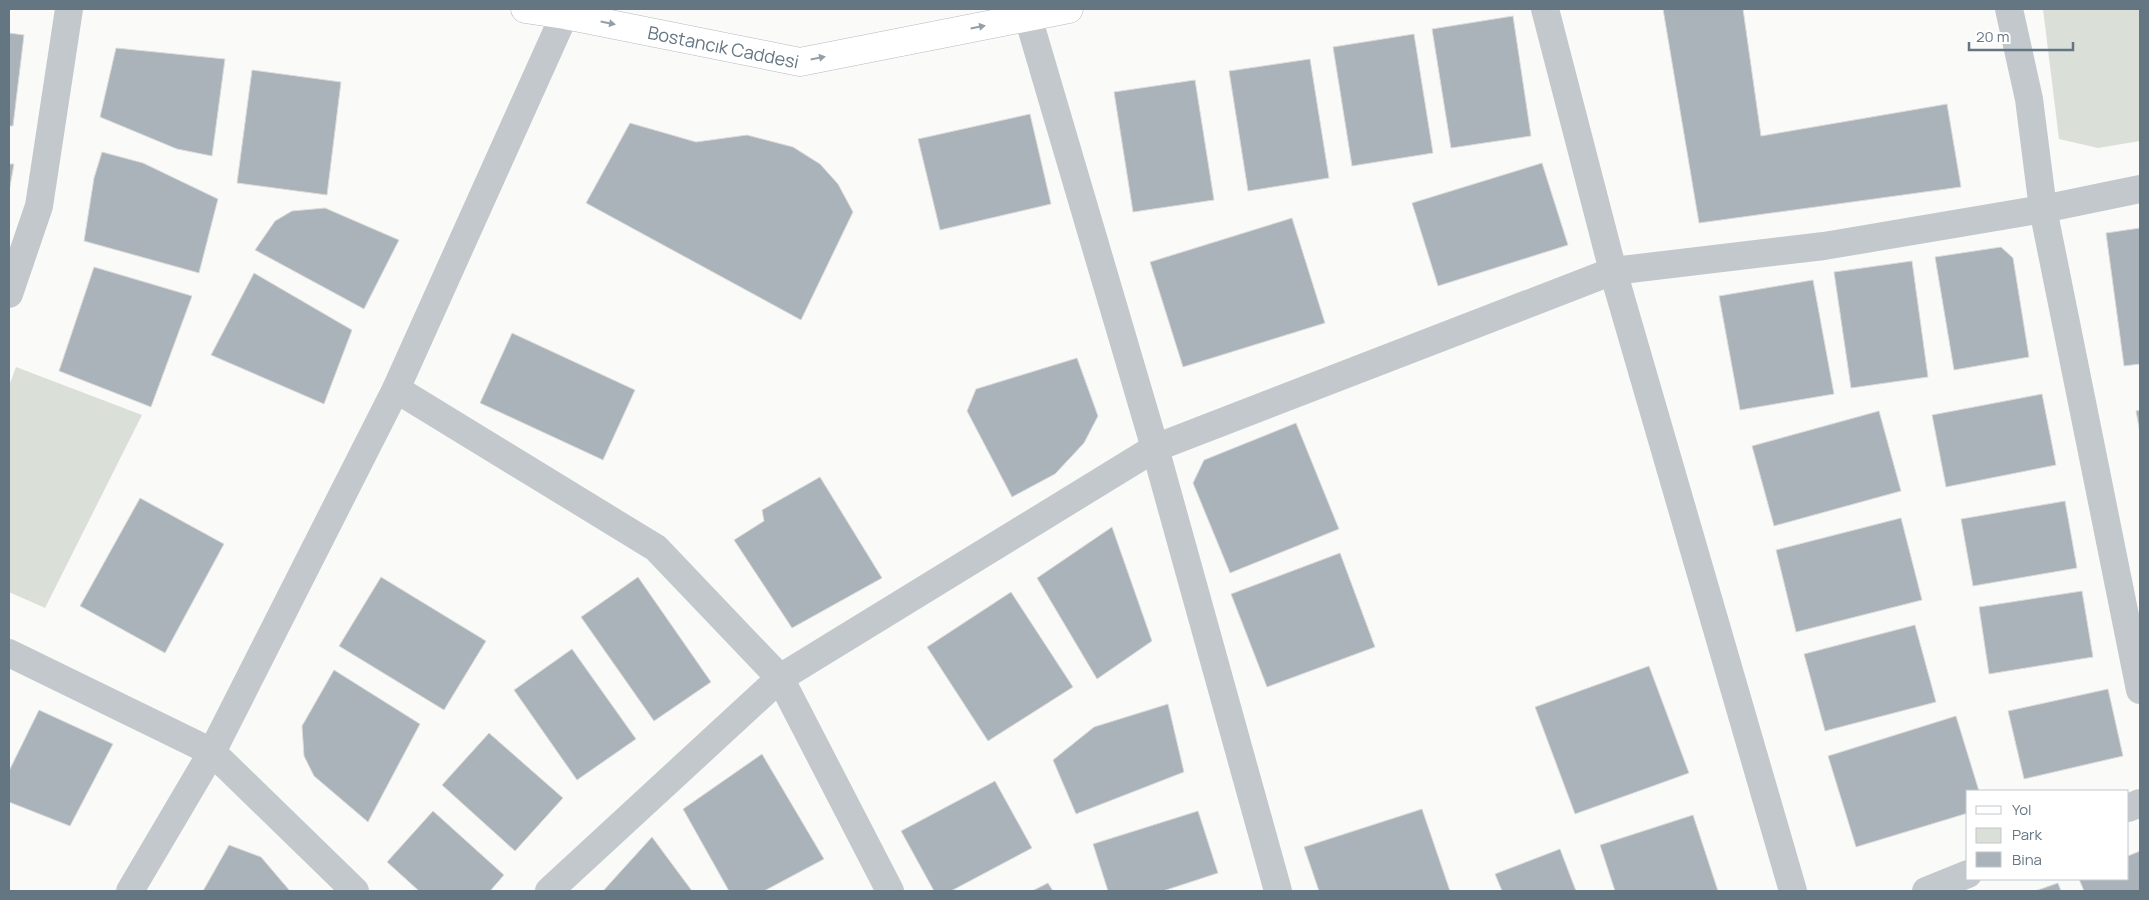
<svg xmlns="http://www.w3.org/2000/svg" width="2149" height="900" viewBox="0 0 2149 900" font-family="Manrope,sans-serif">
<rect width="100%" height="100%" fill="#fafaf8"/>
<g fill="#dadfd7">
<path d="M2043,9H2140V141L2098,148L2059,139Z"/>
<path d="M16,367L142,415L45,608L9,592V386Z"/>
</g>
<g fill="#aab3b9" stroke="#dcdcda">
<path d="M1663,9H1743L1761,136L1947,104L1961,187L1699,223Z"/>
<path d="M1513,16L1531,136L1451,148L1432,29Z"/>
<path d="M9,33L24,35L13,126H9Z"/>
<path d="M1414,34L1433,153L1352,166L1333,47Z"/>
<path d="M116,48L225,59L212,156L177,149L100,117Z"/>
<path d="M1310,59L1329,178L1248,191L1229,71Z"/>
<path d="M252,70L341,82L327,195L237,183Z"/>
<path d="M1195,80L1214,200L1133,212L1114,92Z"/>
<path d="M1030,114L1051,204L940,230L918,139Z"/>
<path d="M630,123L696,142L747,135L793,147L820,164L838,184L853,212L801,320L586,203Z"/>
<path d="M102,152L143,163L218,199L199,273L84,241L94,178Z"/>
<path d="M1542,163L1568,245L1438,286L1412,203Z"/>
<path d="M9,164H14L9,192Z"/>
<path d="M325,208L399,240L364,309L255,250L275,221L292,211Z"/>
<path d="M1292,218L1325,323L1183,367L1150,262Z"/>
<path d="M2140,228V364L2124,366L2106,233Z"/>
<path d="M2001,247L2013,258L2029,357L1954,370L1935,257Z"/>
<path d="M1912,261L1928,377L1851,388L1834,272Z"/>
<path d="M94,267L192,296L151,407L59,371Z"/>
<path d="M254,273L352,330L324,404L211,355Z"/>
<path d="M1813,280L1834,394L1740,410L1719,296Z"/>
<path d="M512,333L635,390L603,460L480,403Z"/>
<path d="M1077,358L1098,416L1084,443L1055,474L1012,497L967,411L976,389Z"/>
<path d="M2042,394L2056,465L1946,487L1932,415Z"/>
<path d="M2140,410V433L2136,411Z"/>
<path d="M1879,411L1901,491L1774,526L1752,446Z"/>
<path d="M1296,423L1339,529L1230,573L1193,483L1204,460Z"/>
<path d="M820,477L882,578L792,628L734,540L764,521L762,510Z"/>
<path d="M140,498L224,544L165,653L80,606Z"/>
<path d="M2065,501L2077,568L1973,586L1961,519Z"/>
<path d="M1901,518L1922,600L1796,632L1776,550Z"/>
<path d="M1112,527L1152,641L1097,679L1037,578Z"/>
<path d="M1340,553L1375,647L1267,687L1231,594Z"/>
<path d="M381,577L486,641L444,710L339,646Z"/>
<path d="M638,577L711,682L654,721L581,617Z"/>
<path d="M2082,591L2093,657L1989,674L1979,607Z"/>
<path d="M1011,592L1073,687L988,741L927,647Z"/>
<path d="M1915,625L1936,702L1825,731L1804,654Z"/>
<path d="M572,649L636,739L577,780L514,690Z"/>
<path d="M1649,666L1689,773L1575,814L1535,707Z"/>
<path d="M334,670L420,724L368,822L314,776L304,756L302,726Z"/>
<path d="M2108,689L2123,756L2024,779L2008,711Z"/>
<path d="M1168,704L1184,772L1076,814L1053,760L1094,727Z"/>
<path d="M39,710L113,744L70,826L9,802V771Z"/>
<path d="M1956,716L1979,791H1968V813L1856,847L1828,756Z"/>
<path d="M489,733L563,798L515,851L442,785Z"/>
<path d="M762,754L824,859L764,891H729L683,809Z"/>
<path d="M995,781L1032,848L951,891H934L901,831Z"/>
<path d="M1422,809L1450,891H1319L1304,847Z"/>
<path d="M433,811L504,875L490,891H419L387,862Z"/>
<path d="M1198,811L1218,873L1163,891H1108L1093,844Z"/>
<path d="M1693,815L1718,891H1615L1600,845Z"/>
<path d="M652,837L692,891H603Z"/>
<path d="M229,845L261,857L290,891H203Z"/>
<path d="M1560,849L1576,891H1502L1495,874Z"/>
<path d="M2140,851V891H2084L2079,879H2128V856Z"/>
<path d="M1048,883L1053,891H1032Z"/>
<path d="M2058,883L2061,891H2035Z"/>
</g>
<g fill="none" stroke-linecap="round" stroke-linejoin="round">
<g stroke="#b3babf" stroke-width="29">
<g id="secondary">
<path id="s1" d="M525,9L565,15L800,62L1069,9"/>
</g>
</g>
<g stroke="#c3c8cc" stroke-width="28">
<path d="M1545,9L1613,271L1793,891"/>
<path d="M2009,9L2029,99L2043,209L2140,690"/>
<path d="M1028,17L1155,448L1278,891"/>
<path d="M9,294L39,206L69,9"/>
<path d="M396,389L656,548L780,678L890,891"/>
<path d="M9,653L212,752L355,891"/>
<path d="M2128,808L2140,803"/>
<path d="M549,891L780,678L1155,448L1613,271L1824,246L2043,209L2140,189"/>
<path d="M1926,891L1968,874"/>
</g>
<path stroke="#c3c8cc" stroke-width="28" d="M130,891L212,752L396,389L567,9"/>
<use href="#secondary" stroke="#fff" stroke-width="28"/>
</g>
<defs><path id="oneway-solid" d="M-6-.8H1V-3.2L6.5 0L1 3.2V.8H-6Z" transform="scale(1.25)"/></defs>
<g fill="#939fa8">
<use href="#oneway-solid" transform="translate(608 23) rotate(11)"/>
<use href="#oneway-solid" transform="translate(978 27) rotate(-11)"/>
<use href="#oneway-solid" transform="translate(818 58) rotate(-11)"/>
</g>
<g text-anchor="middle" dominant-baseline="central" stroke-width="5" stroke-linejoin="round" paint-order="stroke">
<g font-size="18" fill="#657683" stroke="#fff">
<text stroke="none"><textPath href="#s1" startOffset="202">Bostancık Caddesi</textPath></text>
</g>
</g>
<rect width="2149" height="900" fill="none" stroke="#657683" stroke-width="20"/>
<rect x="1966" y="790" width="162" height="90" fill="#ffffff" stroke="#c1c8cd"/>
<rect x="1976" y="806" width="25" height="8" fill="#ffffff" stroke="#c1c8cd"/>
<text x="2012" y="815" font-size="15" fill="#657683">Yol</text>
<rect x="1976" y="828" width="25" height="15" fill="#dadfd7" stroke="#c1c8cd"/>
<text x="2012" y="840" font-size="15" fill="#657683">Park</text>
<rect x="1976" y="852" width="25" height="15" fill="#aab3b9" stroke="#c1c8cd"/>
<text x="2012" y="865" font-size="15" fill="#657683">Bina</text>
<path d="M1969 42v8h104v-8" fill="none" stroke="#657683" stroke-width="2.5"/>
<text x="1976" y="42" font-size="15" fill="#657683" stroke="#ffffff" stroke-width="4" paint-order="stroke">20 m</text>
</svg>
